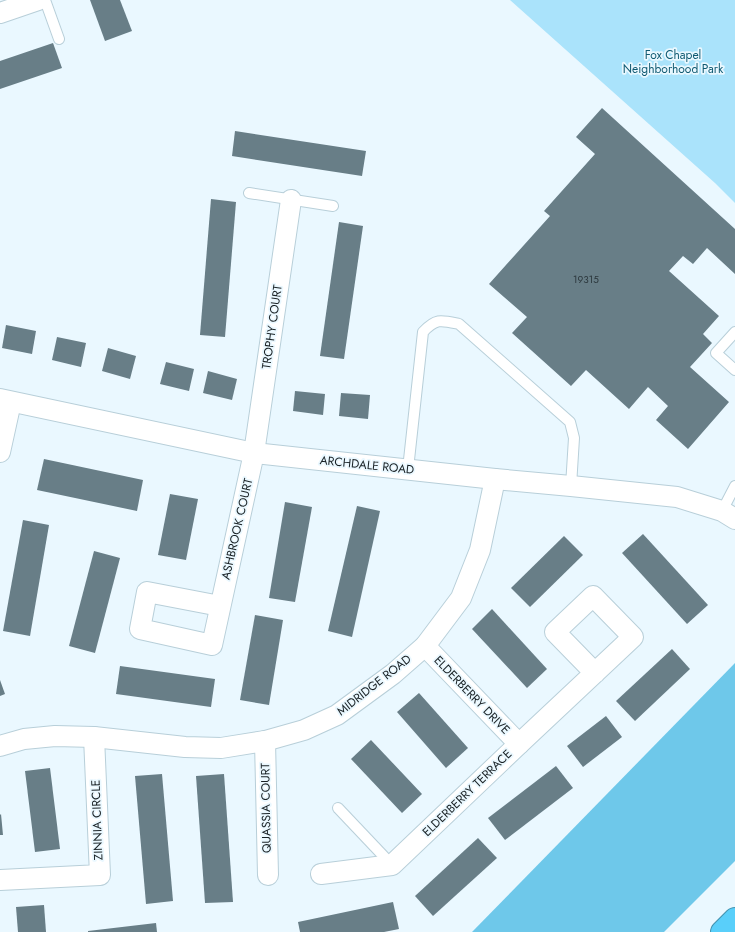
<svg xmlns="http://www.w3.org/2000/svg" width="735" height="932" viewBox="0 0 735 932" font-family="Jost,sans-serif">
<rect width="100%" height="100%" fill="#eaf8ff"/>
<path fill="#aae3fb" d="M510,0H735V203L715,183Z"/>
<path fill="#6ec8ea" d="M735,663V861L664,932H472Z"/>
<g fill="#687e87">
<path d="M90,0H120L132,31L105,41Z"/>
<path d="M53,43L62,68L0,89V61Z"/>
<path d="M602,108L735,229V274L707,248L693,264L683,256L669,271L719,316L703,334L712,343L690,367L729,402L688,449L656,420L668,406L648,387L629,409L586,370L571,386L512,333L527,317L489,284L550,216L544,211L595,154L576,137Z"/>
<path d="M235,131L366,151L362,176L232,156Z"/>
<path d="M211,199L236,202L225,337L200,335Z"/>
<path d="M339,222L363,226L344,359L320,356Z"/>
<path d="M6,325L36,331L32,354L2,348Z"/>
<path d="M57,337L86,343L81,367L52,360Z"/>
<path d="M108,348L136,356L130,379L102,371Z"/>
<path d="M166,362L194,369L189,391L160,384Z"/>
<path d="M208,371L237,379L232,400L203,393Z"/>
<path d="M295,391L325,394L323,415L293,411Z"/>
<path d="M341,393L370,395L368,419L339,416Z"/>
<path d="M44,459L143,480L137,511L37,490Z"/>
<path d="M170,494L198,499L186,560L158,555Z"/>
<path d="M285,502L312,507L295,602L269,598Z"/>
<path d="M357,506L380,511L352,637L328,631Z"/>
<path d="M23,520L49,525L30,636L3,631Z"/>
<path d="M643,534L708,605L687,624L622,553Z"/>
<path d="M564,536L583,555L530,607L511,588Z"/>
<path d="M94,551L120,558L95,653L69,646Z"/>
<path d="M492,609L547,669L527,688L472,629Z"/>
<path d="M255,615L283,620L269,705L240,700Z"/>
<path d="M672,649L690,669L635,721L616,701Z"/>
<path d="M120,666L215,679L211,707L116,694Z"/>
<path d="M0,680L5,694L0,696Z"/>
<path d="M419,693L468,748L446,768L397,712Z"/>
<path d="M606,716L622,737L583,767L567,746Z"/>
<path d="M371,740L422,794L402,813L351,759Z"/>
<path d="M556,766L573,788L505,840L488,818Z"/>
<path d="M50,768L60,849L35,852L25,771Z"/>
<path d="M162,774L173,901L146,904L135,776Z"/>
<path d="M224,774L233,902L205,903L196,776Z"/>
<path d="M1,814L3,835H0V815Z"/>
<path d="M478,838L497,858L433,916L415,896Z"/>
<path d="M393,902L399,929L384,932H300L298,922Z"/>
<path d="M44,905L46,932H18L16,907Z"/>
<path d="M156,923L157,932H88V931Z"/>
</g>
<g fill="none" stroke-linecap="round" stroke-linejoin="round">
<g stroke="#b8cfd9" stroke-width="12">
<g id="service">
<path d="M45,0L59,39"/>
<path d="M249,193L333,206"/>
<path d="M735,332L716,353L735,370"/>
<path d="M408,469L423,332C436,318 441,320 459,324L570,422L574,438L571,486"/>
<path d="M722,511L735,486"/>
<path d="M338,808L392,865"/>
</g>
</g>
<g stroke="#b8cfd9" stroke-width="22">
<g id="minor">
<path d="M0,13L38,0"/>
<path d="M0,399L254,453L495,479L571,486L677,497L722,511L735,519"/>
<path d="M0,452L11,402"/>
<path d="M220,606L147,592L140,629L212,645L254,453L291,200"/>
<path d="M425,646L519,744"/>
<path d="M265,741L268,875"/>
<path d="M0,746L24,739L55,736L94,737L185,747L221,748L265,741L304,730L337,715L393,674L425,646L461,598L480,550L495,479"/>
<path d="M321,874L392,865L519,744L633,637L593,596L555,632L595,673"/>
<path d="M0,880L100,875L94,737"/>
</g>
</g>
<g stroke="#4292af" stroke-width="24">
<path id="motorway" d="M722,932L735,919"/>
</g>
<use href="#service" stroke="#fff" stroke-width="10"/>
<use href="#minor" stroke="#fff" stroke-width="20"/>
<use href="#motorway" stroke="#59cffa" stroke-width="22"/>
</g>
<g text-anchor="middle" dominant-baseline="central" stroke-width="3.5" stroke-linejoin="round" paint-order="stroke">
<g font-size="10" fill="#2c383d">
<text x="586" y="279">19315</text>
</g>
<g font-size="12" fill="#105a72" stroke="#eaf8ff">
<text x="673" y="55">Fox Chapel<tspan x="673" dy="14">Neighborhood Park</tspan></text>
</g>
<g font-size="12" fill="#182024" stroke="#eaf8ff">
<text transform="translate(272 327) rotate(-82)">TROPHY COURT</text>
<text transform="translate(367 465) rotate(6)">ARCHDALE ROAD</text>
<text transform="translate(237 529) rotate(-77)">ASHBROOK COURT</text>
<text transform="translate(374 685) rotate(-38)">MIDRIDGE ROAD</text>
<text transform="translate(472 695) rotate(46)">ELDERBERRY DRIVE</text>
<text transform="translate(467 793) rotate(-44)">ELDERBERRY TERRACE</text>
<text transform="translate(266 808) rotate(-91)">QUASSIA COURT</text>
<text transform="translate(97 820) rotate(-92)">ZINNIA CIRCLE</text>
</g>
</g>
</svg>
